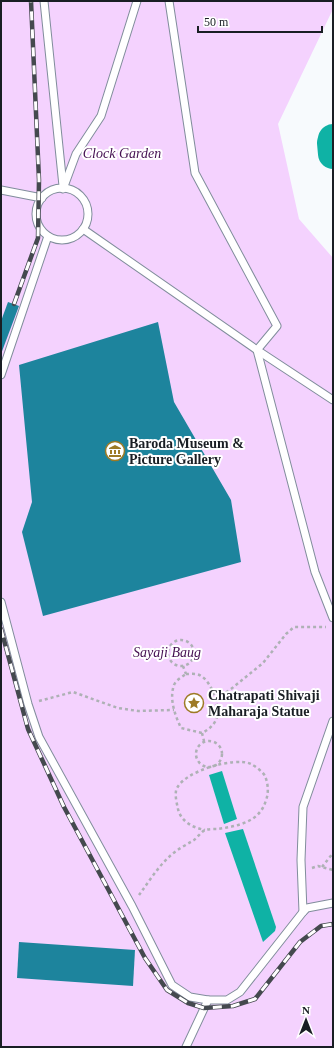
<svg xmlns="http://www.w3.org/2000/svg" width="334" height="1048" viewBox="0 0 334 1048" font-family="Georgia,serif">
<rect width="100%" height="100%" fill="#f7fafd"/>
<path fill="#f4d2fe" d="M1,1H333V9L278,124L299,219L333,258V1047H1Z"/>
<g fill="#0fb2a5">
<path d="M222,771L237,819L224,824L209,775Z"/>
<path d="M243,829L276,927L275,931L263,942L225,833Z"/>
</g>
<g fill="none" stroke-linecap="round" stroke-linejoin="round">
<path stroke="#0fb2a5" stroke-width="30" d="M333,139L332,143L333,154"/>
</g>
<g fill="#1d849d">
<path d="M8,302L19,306L1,354V321Z"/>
<path d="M158,322L174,402L231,500L241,562L43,616L22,532L32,502L19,365Z"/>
<path d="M19,942L135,950L133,986L17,978Z"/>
</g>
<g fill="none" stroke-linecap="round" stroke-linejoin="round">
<g stroke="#818d9c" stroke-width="9">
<g id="service">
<path d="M44,1L63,186"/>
<path d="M169,1L195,173L277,326L257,350L315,572L333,618"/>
<circle cx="62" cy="214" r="26"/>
<path d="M63,189L76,154L101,116L137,1"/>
<path d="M1,190L42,198"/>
<path d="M83,229L257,350L333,400"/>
<path d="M1,375L48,236"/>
<path d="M1,602L28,704L39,737L132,906L172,985L190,997L208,1000"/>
<path d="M303,912L301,860L303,807L333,721"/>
<path d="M186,1047L208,1000H227L240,992L303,912L307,908L333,903"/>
</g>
</g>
<g stroke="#aeb1b5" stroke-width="2.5" stroke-dasharray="3 3" stroke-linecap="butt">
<circle cx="181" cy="653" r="13"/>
<path d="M183,666L186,674"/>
<path d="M186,674C191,674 197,673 201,676C212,682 221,708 216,720C213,726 208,730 202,733L181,728C175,715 169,699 174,685C176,680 182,677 186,674Z"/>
<path d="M216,699L231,689L263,663L286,634L294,627H326"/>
<path d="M39,701L73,692L118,708L138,711L174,710"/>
<path d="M202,733L204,741"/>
<circle cx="209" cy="754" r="13"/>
<path d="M322,867L333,853"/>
<path d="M312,868L318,866L333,870"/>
<path d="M139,895C148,883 157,868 169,857C176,850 186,845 194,840C198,837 201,832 205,830C209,829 214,829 218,829C238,826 260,822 266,800C269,793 268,783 265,776C263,772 255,766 251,764C235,756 180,772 176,791C175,797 177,804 178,809C181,822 194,828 205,830"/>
</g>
<use href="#service" stroke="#fff" stroke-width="7"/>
<g stroke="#44494e" stroke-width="4.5">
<g id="rail">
<path d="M14,304L38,238L39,180L31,1"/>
<path d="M1,629L28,729L64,807L145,958L167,990L188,1003L204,1008L233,1006L255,999L300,942L321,926L333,924"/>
</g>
</g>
<use href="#rail" stroke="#fff" stroke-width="3" stroke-dasharray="9" stroke-linecap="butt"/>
</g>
<defs>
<g id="museum-ring" transform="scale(1)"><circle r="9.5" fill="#fff" stroke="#9d7a25" stroke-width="1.5"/><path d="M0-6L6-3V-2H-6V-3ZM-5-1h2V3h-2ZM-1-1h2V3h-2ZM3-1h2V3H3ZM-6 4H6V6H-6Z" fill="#9d7a25"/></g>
<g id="sight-ring" transform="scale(1)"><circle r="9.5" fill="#fff" stroke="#9d7a25" stroke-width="1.5"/><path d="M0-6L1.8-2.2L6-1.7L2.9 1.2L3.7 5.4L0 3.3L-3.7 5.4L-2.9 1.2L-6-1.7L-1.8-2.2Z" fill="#9d7a25"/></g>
</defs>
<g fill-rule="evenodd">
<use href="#museum-ring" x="115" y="451"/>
<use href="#sight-ring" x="194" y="703"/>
</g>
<g text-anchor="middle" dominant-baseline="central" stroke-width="4" stroke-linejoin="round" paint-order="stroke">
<g font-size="14" font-style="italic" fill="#440f51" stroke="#fff">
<text x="122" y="153">Clock Garden</text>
<text x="167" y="652">Sayaji Baug</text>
</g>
<g font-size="14" font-weight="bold" fill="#191e24" stroke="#fff" text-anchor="start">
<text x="129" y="443">Baroda Museum &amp;<tspan x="129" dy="16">Picture Gallery</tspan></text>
<text x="208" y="695">Chatrapati Shivaji<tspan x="208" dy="16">Maharaja Statue</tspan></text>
</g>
</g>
<rect width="334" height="1048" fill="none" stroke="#191e24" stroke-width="4"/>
<g transform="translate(306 1020)" stroke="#ffffff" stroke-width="3" paint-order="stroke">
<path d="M0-3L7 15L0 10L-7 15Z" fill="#191e24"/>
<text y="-6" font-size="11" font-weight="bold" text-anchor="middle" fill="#191e24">N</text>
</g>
<path d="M198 26v6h124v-6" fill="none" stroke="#191e24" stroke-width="2"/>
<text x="204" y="26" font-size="12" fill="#191e24" stroke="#ffffff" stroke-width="3" paint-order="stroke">50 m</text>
</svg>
